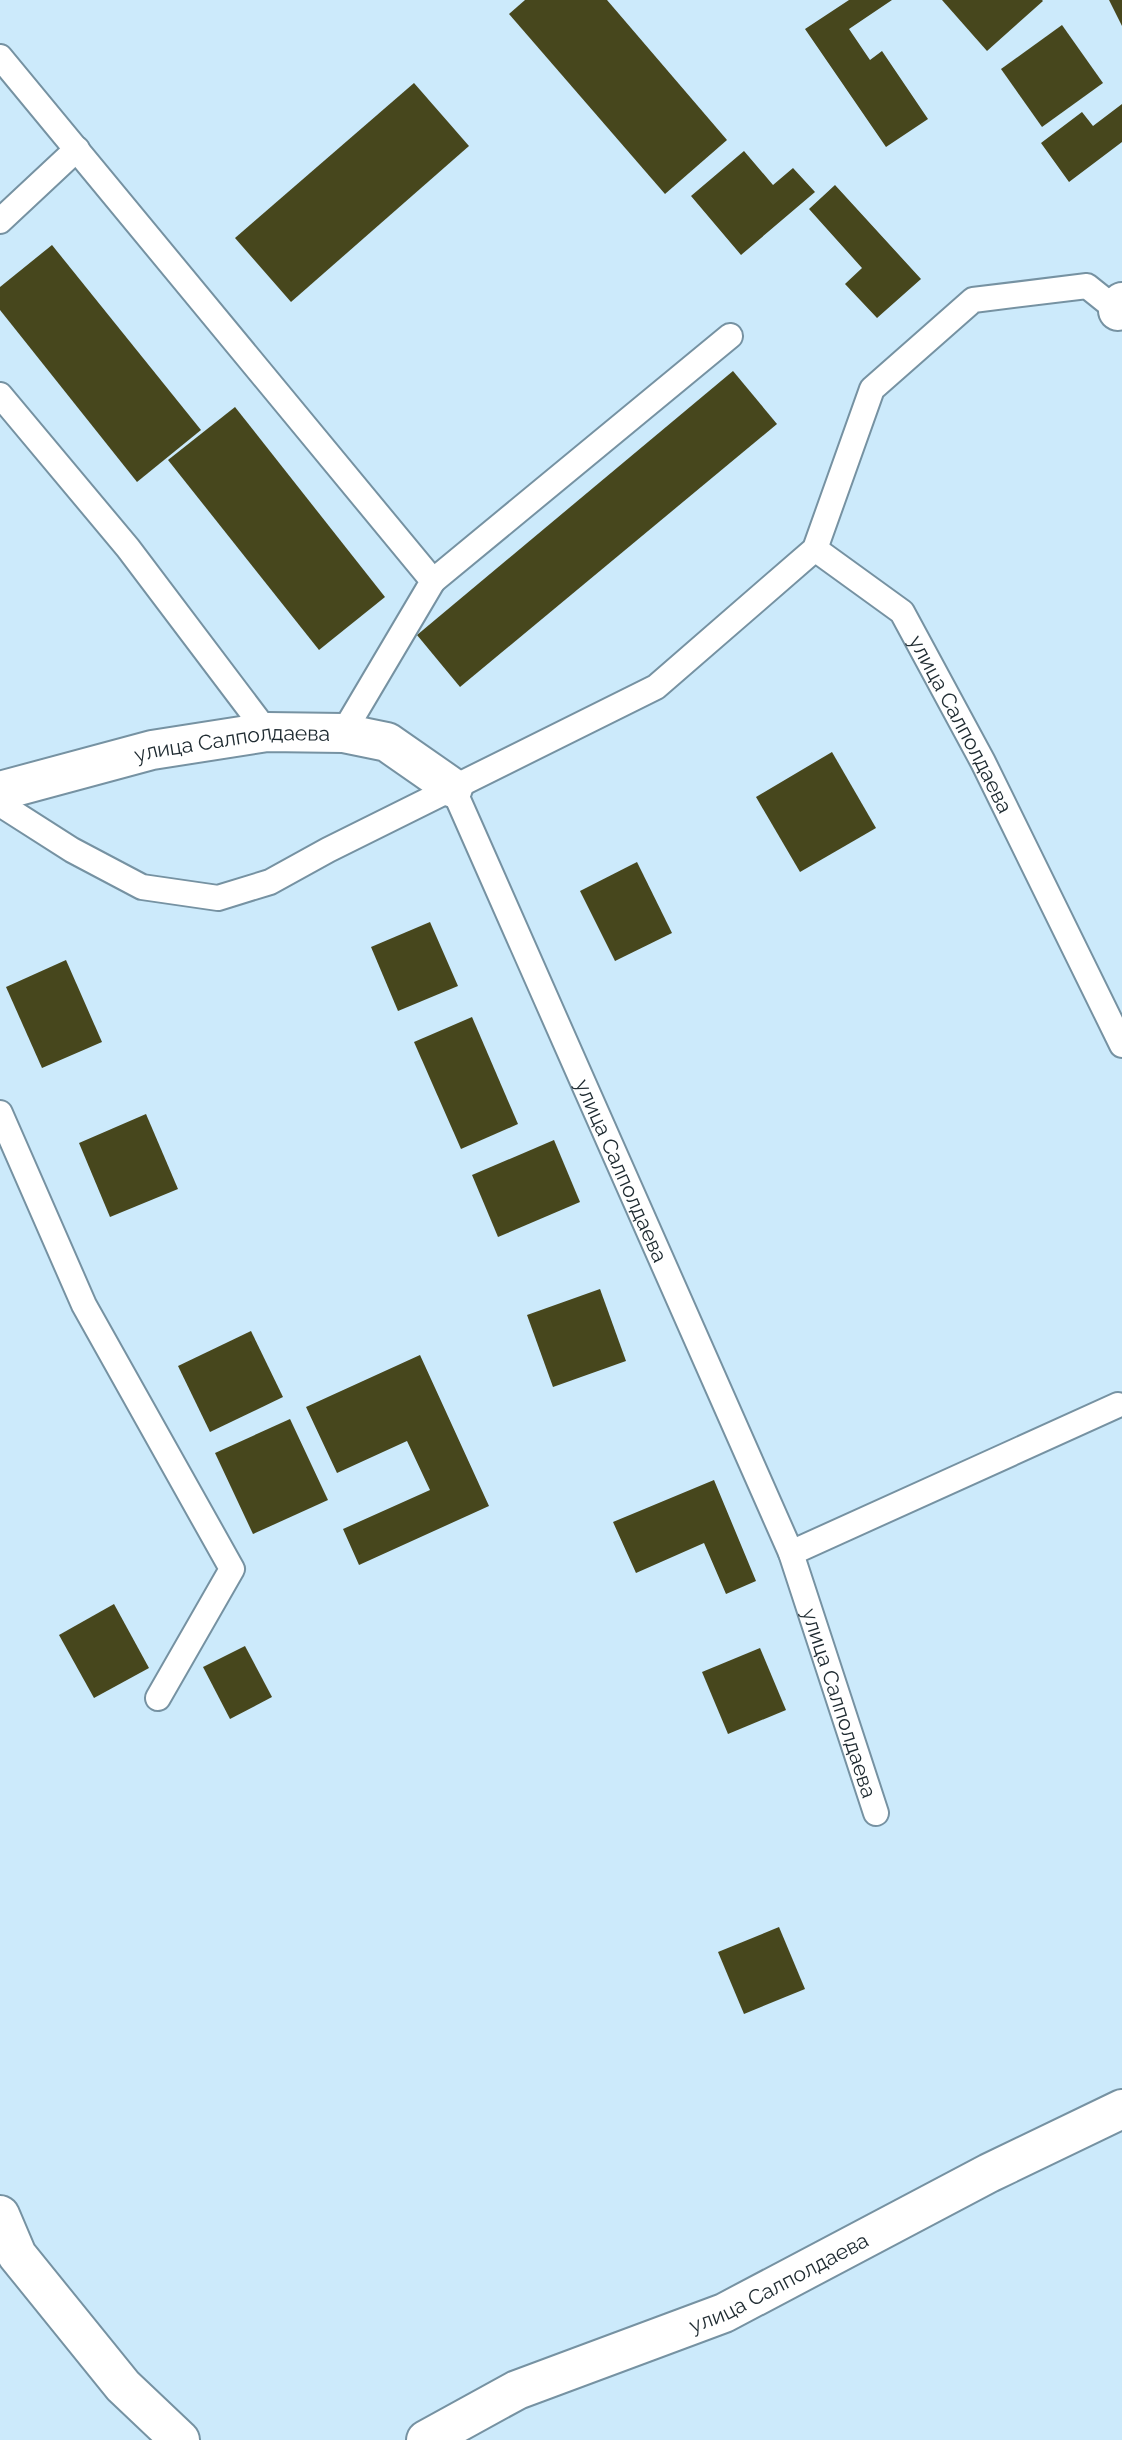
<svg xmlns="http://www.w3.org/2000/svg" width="1122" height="2440" viewBox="0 0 1122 2440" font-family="Raleway,sans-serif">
<rect width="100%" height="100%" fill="#cceafb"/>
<g fill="#47471d">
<path d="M525,0H607L727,140L665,194L509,14Z"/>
<path d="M849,0H892L849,29L870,60L882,51L928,119L886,147L805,29Z"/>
<path d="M942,0H1042L1043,1L987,51Z"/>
<path d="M1109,0H1122V26Z"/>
<path d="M1062,25L1103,83L1042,127L1001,69Z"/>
<path d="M414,83L469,146L291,302L235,238Z"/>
<path d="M1122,104V142L1069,182L1041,143L1082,112L1093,126Z"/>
<path d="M744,151L773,185L793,168L815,192L741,255L691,196Z"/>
<path d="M835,185L921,279L877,318L845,284L862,268L809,209Z"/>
<path d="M52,245L201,430L137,482L0,310V287Z"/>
<path d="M733,371L777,424L460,687L417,635Z"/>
<path d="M235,407L385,597L319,650L168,460Z"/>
<path d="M832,752L876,828L800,872L756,797Z"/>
<path d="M637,862L672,933L615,961L580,891Z"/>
<path d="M430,922L458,986L398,1011L371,947Z"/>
<path d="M66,960L102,1042L42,1068L6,987Z"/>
<path d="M472,1017L518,1124L461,1149L414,1042Z"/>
<path d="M146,1114L178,1189L110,1217L79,1143Z"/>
<path d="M554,1140L580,1202L498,1237L472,1175Z"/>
<path d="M600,1289L626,1361L553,1387L527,1315Z"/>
<path d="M251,1331L283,1397L210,1432L178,1366Z"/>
<path d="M420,1355L489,1506L359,1565L343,1529L430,1490L407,1441L337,1473L306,1407Z"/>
<path d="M290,1419L328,1500L253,1534L215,1453Z"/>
<path d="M714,1480L756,1581L726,1594L704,1543L636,1573L613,1522Z"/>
<path d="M114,1604L149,1668L94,1698L59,1635Z"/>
<path d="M245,1646L272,1697L230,1719L203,1667Z"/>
<path d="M760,1648L786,1710L728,1734L702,1672Z"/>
<path d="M779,1927L805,1989L744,2014L718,1952Z"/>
</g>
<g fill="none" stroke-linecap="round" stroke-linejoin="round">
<g stroke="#7692a2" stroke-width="28">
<g id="lane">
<path d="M0,57L433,581L343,733"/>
<path d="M0,221L77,149"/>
<path d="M0,395L128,548L267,732"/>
<path id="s1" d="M815,549L902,612L983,762L1122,1045"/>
<path d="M433,581L730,336"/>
<path id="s2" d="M453,788L791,1553L876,1813"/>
<path d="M0,804L72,850L142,887L218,898L270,882L328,850L656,687L815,549L872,389L973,300L1087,286L1122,314"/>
<path d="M0,1113L84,1305L232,1569L158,1698"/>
<path d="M791,1553L1118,1405"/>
</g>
</g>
<g stroke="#7692a2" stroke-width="42">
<g id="street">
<path d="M1118,311L1122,302"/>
<path id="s3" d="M0,791L152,750L267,732L343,733L387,742L453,788"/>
<path d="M0,2215L17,2255L123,2386L180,2440"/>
<path id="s4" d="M426,2440L517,2390L724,2313L989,2173L1122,2109"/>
</g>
</g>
<use href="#lane" stroke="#fff" stroke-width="24"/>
<use href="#street" stroke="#fff" stroke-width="38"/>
</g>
<g text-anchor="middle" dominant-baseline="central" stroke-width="7" stroke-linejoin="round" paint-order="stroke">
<g font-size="21" fill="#202c32" stroke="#cceafb">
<text stroke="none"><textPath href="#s1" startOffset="234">улица Салполдаева</textPath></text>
<text stroke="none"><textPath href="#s3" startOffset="238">улица Салполдаева</textPath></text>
<text stroke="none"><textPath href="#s2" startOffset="418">улица Салполдаева</textPath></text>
<text stroke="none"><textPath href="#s2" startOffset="994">улица Салполдаева</textPath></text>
<text stroke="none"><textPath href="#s4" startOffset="387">улица Салполдаева</textPath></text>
</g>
</g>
</svg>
